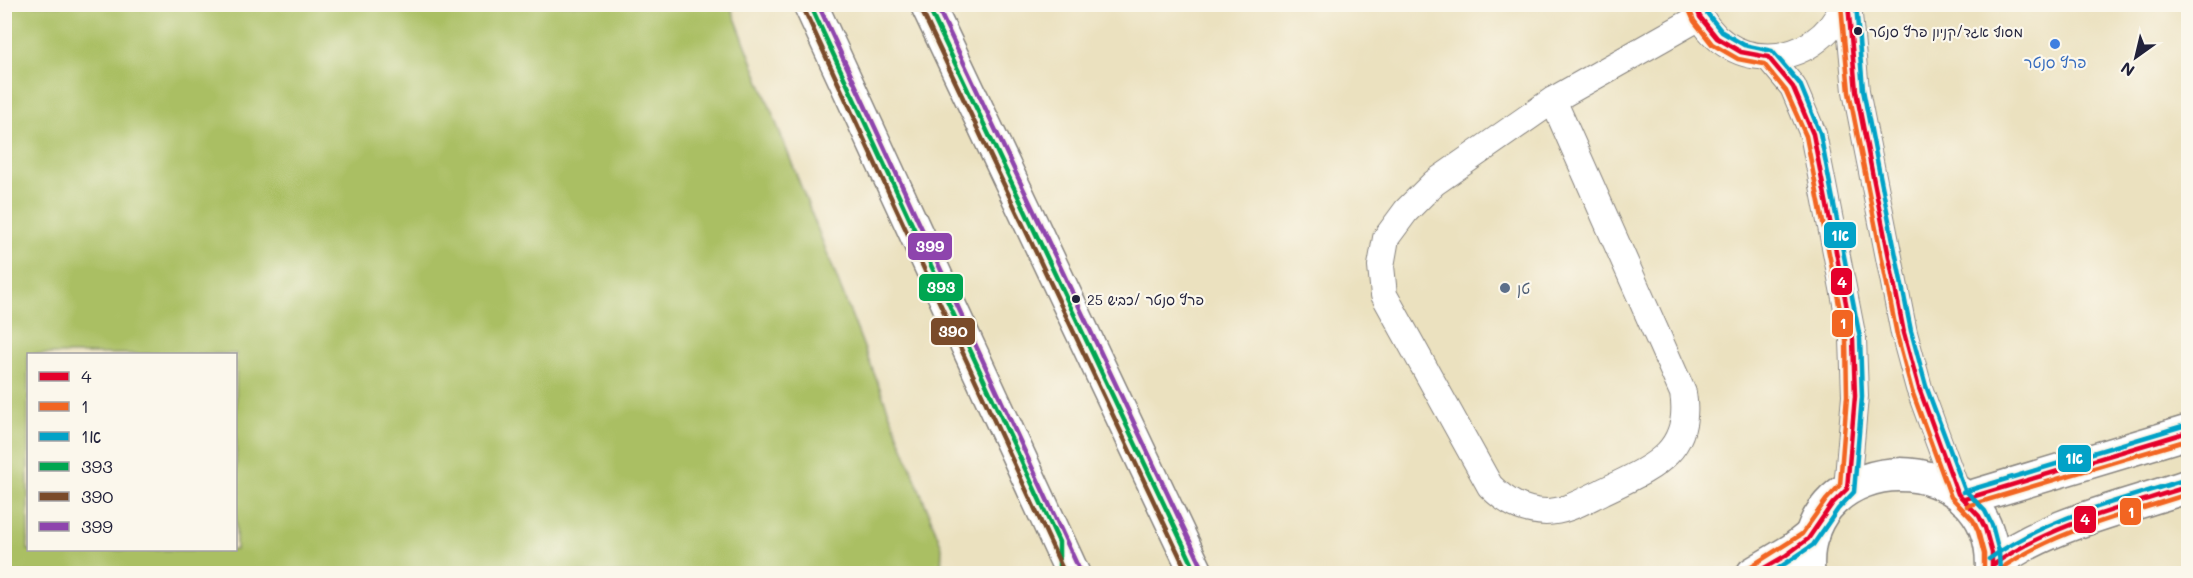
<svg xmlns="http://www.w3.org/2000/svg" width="2193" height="578" viewBox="0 0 2193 578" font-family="Mali,'Playpen Sans Hebrew',sans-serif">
<rect width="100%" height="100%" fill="#fbf7ec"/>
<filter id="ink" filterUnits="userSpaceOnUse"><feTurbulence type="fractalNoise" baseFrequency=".0167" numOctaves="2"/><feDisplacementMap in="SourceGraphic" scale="12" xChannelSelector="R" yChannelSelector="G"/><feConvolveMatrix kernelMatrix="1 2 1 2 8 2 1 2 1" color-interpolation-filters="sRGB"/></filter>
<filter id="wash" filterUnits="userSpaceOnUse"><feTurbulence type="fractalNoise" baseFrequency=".008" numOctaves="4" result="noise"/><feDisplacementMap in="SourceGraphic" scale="24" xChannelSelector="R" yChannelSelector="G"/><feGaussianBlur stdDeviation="1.35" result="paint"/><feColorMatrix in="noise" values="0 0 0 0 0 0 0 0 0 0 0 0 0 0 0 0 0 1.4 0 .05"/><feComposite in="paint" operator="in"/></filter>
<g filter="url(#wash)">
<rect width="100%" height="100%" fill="#ebe1bf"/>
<path fill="#aabf63" stroke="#66704f" stroke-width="1.5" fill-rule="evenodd" d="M4,5H730L942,547L941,573H5ZM28,354H236V550H28Z"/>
</g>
<g filter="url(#ink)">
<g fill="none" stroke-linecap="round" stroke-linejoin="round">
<g stroke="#86827d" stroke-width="28">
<g id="service">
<path d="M1695,4C1721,76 1816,72 1844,4"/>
<path d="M1848,4L1856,91L1904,333L1919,388L1958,494"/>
<path d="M1768,57L1793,87L1813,134L1853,339L1855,396L1847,489"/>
<path d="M1553,100L1683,393C1693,454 1649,469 1602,492C1585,500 1566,512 1546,512C1522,511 1506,502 1490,486L1384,295L1381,266L1386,238L1406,211L1434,183L1553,100L1700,17"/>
</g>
</g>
<g stroke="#86827d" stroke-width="36">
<g id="tertiary">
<path d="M1965,499L2188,432"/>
<path d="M1993,565C2043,525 2127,507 2188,486"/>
<path d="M1753,574L1793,550L1812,535"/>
<path d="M1808,574C1797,442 2002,441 1992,574"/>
</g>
</g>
<g stroke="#86827d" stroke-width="36">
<g id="trunk">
<path d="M810,4L1073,574"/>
<path d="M927,4L1197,574"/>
</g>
</g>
<use href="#service" stroke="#fff" stroke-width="26"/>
<use href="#tertiary" stroke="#fff" stroke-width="33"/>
<use href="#trunk" stroke="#fff" stroke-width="33"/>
<g stroke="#fbf7ec" stroke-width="9">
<g id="bus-1">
<path d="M1695,4L1700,17L1717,38L1741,52L1768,57L1793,87L1813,134L1853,339L1855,396L1847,489L1832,504L1808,539L1785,556L1754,574"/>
<path d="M1848,4L1856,91L1904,333L1919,388L1958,494L1979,516L1985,528L1992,553V574"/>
<path d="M1965,499L2188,432"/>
<path d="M1993,565C2050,525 2117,509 2183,488"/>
</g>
</g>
<g stroke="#fbf7ec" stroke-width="9">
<g id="bus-2">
<path d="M1841,5L1849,92L1897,335L1912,391L1951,497L1973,520L1978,531L1984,554V574"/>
<path d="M1688,7L1694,21L1712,44L1738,59L1764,64L1786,91L1806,136L1846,340L1847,396L1840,485L1826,500L1802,534L1750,567"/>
<path d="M1967,506L2188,440"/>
<path d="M1997,571C2054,531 2120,516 2185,495"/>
</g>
</g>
<g stroke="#fbf7ec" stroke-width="9">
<g id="bus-3">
<path d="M1703,4L1707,13L1722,32L1744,45L1772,51L1800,84L1820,133L1860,338L1862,397L1854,492L1838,509L1813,545L1770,574"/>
<path d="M1856,4L1863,90L1911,331L1926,386L1965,490L1985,511L1992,525L1999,552L2000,574"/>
<path d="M1963,492L2186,425"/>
<path d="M1989,559C2046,518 2114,502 2181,481"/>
</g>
</g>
<g stroke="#fbf7ec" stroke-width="9">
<g id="bus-4">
<path d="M810,4L1059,542V574"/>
<path d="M927,4L1197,574"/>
</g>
</g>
<g stroke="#fbf7ec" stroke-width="9">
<g id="bus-5">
<path d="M803,7L1065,574"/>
<path d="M920,7L1188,574"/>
</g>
</g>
<g stroke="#fbf7ec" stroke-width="9">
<g id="bus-6">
<path d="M818,4L1080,571"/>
<path d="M936,4L1204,571"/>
</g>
</g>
<use href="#bus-1" stroke="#e4002b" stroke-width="4.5"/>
<use href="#bus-2" stroke="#f26522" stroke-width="4.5"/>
<use href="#bus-3" stroke="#02a2c7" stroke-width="4.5"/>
<use href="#bus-4" stroke="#00a651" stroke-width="4.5"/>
<use href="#bus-5" stroke="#7a4b2a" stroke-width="4.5"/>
<use href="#bus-6" stroke="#8e44ad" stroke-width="4.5"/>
</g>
</g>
<g fill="#22223b" stroke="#fbf7ec" stroke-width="2">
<circle cx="1858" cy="31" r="5"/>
<circle cx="1076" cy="299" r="5"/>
</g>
<circle fill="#3f7fe0" stroke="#fbf7ec" stroke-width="2" cx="2055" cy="44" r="6"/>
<circle fill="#5c6f8a" stroke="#fbf7ec" stroke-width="2" cx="1505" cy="288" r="6"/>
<g text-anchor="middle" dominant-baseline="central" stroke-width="4.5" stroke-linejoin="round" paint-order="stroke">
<g font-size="14" fill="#22223b" stroke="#fbf7ec" text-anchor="start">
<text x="1869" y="31">מסוף אגד/קניון פרץ סנטר</text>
<text x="1087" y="299">פרץ סנטר /כביש 25</text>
</g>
<g font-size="15" fill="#366cbe" stroke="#fbf7ec">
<text x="2055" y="62">פרץ סנטר</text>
</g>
<g font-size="15" fill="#4e5e75" stroke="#fbf7ec" text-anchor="start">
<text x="1517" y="288">טן</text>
</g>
</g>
<g stroke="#fbf7ec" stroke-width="2">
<rect x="1823" y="221" width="34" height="28" rx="6" fill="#02a2c7"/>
<rect x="907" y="232" width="46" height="29" rx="6" fill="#8e44ad"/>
<rect x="1830" y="267" width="23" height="29" rx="6" fill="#e4002b"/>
<rect x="918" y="273" width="46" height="29" rx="6" fill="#00a651"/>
<rect x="1831" y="309" width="23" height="29" rx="6" fill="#f26522"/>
<rect x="930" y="317" width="46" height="29" rx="6" fill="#7a4b2a"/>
<rect x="2057" y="444" width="35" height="29" rx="6" fill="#02a2c7"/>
<rect x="2119" y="497" width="23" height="29" rx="6" fill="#f26522"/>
<rect x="2073" y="505" width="24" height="29" rx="6" fill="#e4002b"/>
</g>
<g font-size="16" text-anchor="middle" font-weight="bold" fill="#fff">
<text x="1840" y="241">1א</text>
<text x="930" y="252">399</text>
<text x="1842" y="288">4</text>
<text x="941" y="293">393</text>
<text x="1843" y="329">1</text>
<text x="953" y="337">390</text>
<text x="2074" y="464">1א</text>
<text x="2131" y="518">1</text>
<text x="2085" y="525">4</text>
</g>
<rect width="2193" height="578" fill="none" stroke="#fbf7ec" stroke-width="24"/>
<rect x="27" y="353" width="210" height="198" fill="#fbf7ec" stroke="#a4a2a5" stroke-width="1.5"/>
<rect x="39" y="372" width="30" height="9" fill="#e4002b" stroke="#a4a2a5" stroke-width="1.5"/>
<text x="81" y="383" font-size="18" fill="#22223b">4</text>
<rect x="39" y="402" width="30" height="9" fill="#f26522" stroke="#a4a2a5" stroke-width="1.5"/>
<text x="81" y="413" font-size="18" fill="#22223b">1</text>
<rect x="39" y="432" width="30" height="9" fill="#02a2c7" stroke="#a4a2a5" stroke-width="1.5"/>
<text x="81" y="443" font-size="18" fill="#22223b">1א</text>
<rect x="39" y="462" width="30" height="9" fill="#00a651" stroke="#a4a2a5" stroke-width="1.5"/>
<text x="81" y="473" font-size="18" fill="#22223b">393</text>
<rect x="39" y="492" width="30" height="9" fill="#7a4b2a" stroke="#a4a2a5" stroke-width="1.5"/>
<text x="81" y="503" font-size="18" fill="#22223b">390</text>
<rect x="39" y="522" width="30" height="9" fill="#8e44ad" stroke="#a4a2a5" stroke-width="1.5"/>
<text x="81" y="533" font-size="18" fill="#22223b">399</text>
<g transform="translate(2136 57) rotate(214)" stroke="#fbf7ec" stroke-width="4.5" paint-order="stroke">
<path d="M0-4.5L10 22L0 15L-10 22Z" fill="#22223b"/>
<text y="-9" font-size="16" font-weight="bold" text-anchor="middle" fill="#22223b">N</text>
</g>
</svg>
